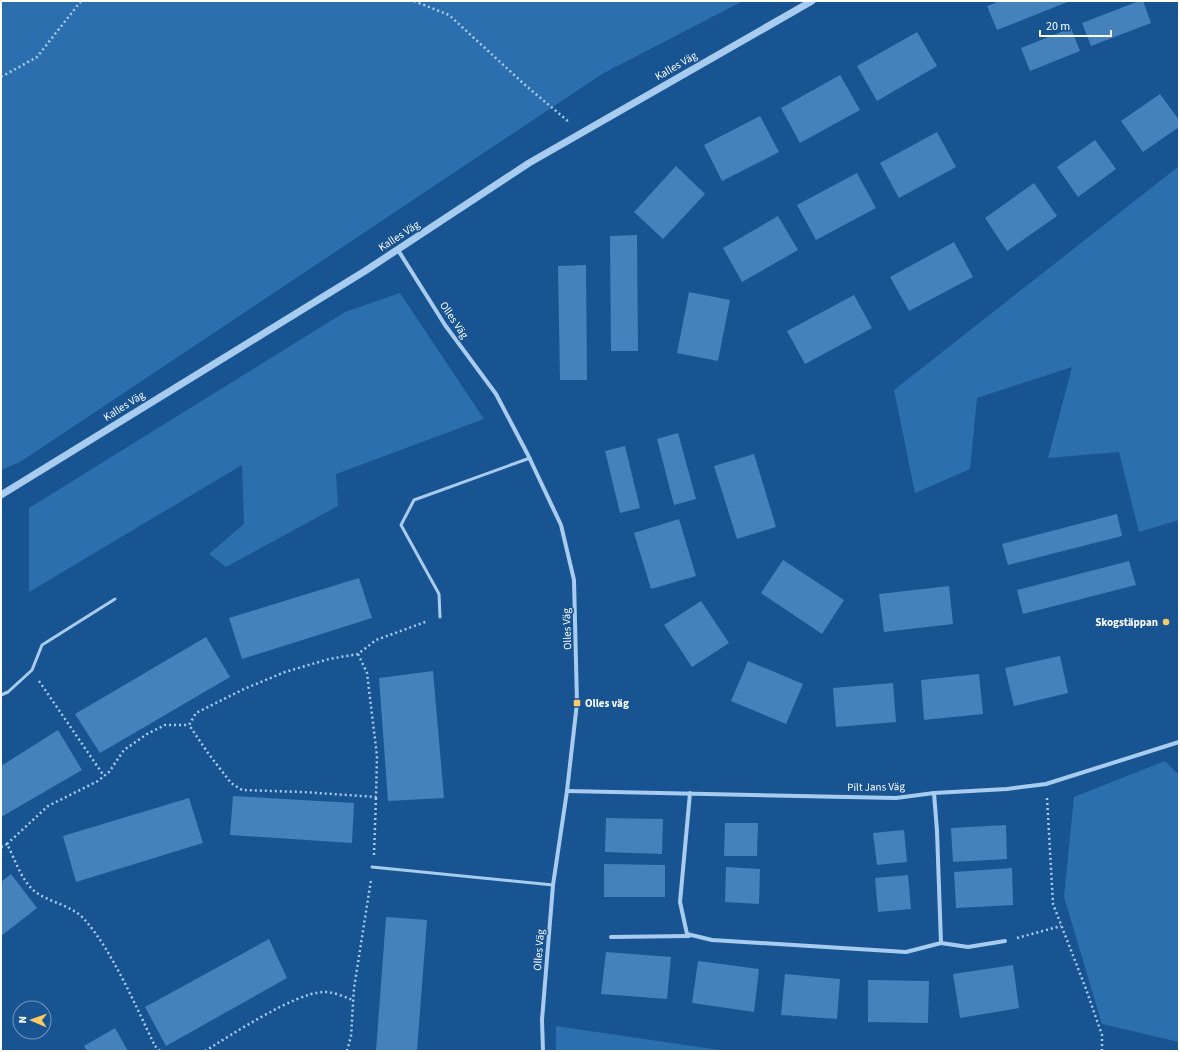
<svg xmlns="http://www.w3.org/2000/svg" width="1180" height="1052" viewBox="0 0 1180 1052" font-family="'Source Sans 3',sans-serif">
<rect width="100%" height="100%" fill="#185491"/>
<g fill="#2b6faf">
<path d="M1,1H743L602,74L20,462L1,470Z"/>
<path d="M1179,166V520L1139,532L1119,452L1048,458L1072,367L977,398L970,469L915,493L894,390Z"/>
<path d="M400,293L484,419L336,474L338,506L226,567L209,554L244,524L242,465L29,592V508L345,312Z"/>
<path d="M1165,761L1179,775V1042L1102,1024L1064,897L1074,797Z"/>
<path d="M556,1026L726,1051H556Z"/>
</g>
<g fill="#4581ba">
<path d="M1000,1H1070L997,30L987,6Z"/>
<path d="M1139,1H1143L1151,23L1091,46L1082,23Z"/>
<path d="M1071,28L1080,51L1030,71L1021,48Z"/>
<path d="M917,32L937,66L877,101L857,66Z"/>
<path d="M840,75L860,110L800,143L781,108Z"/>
<path d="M1160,94L1179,120V127L1143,152L1121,121Z"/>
<path d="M760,116L779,152L722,181L704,145Z"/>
<path d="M937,132L956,167L899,198L880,163Z"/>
<path d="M1095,140L1116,169L1078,197L1057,167Z"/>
<path d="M676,166L705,194L663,239L634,212Z"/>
<path d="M857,173L876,208L816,240L797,205Z"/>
<path d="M1034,183L1057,216L1007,251L985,218Z"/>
<path d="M778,216L798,250L742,282L723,248Z"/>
<path d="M637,235L638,351H611L610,236Z"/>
<path d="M954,242L973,277L909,311L890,277Z"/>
<path d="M586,265L587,380H560L558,266Z"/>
<path d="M689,292L730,300L718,361L677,353Z"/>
<path d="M854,295L872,328L805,364L787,331Z"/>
<path d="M678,433L696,499L674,505L657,439Z"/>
<path d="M625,446L640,508L620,513L605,451Z"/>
<path d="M754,454L776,527L737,539L714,466Z"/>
<path d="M1117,514L1122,536L1008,565L1002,544Z"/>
<path d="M679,519L696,576L651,589L634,533Z"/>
<path d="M783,560L844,600L822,634L761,593Z"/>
<path d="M1129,561L1136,585L1023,614L1017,590Z"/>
<path d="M359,578L372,618L242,659L229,618Z"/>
<path d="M949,586L953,624L884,632L879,594Z"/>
<path d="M701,601L729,643L692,667L664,625Z"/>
<path d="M206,637L230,677L100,753L75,714Z"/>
<path d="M1060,656L1068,693L1014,706L1005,668Z"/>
<path d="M748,661L803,684L786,724L731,701Z"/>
<path d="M433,671L444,798L388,801L379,678Z"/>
<path d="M979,674L983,714L924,720L921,680Z"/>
<path d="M893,683L896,722L836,727L833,688Z"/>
<path d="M58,730L82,770L1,817V766Z"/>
<path d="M233,796L354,803L352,843L230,835Z"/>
<path d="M189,798L203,843L76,882L63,836Z"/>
<path d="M606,818L663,819L662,854L605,852Z"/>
<path d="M725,823H758L757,856H724Z"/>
<path d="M1006,825L1007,859L953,862L951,828Z"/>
<path d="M904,830L907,862L877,865L873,833Z"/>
<path d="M604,864L665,865V897H604Z"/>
<path d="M726,867L760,869L759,904L725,902Z"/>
<path d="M1012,868L1013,905L956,908L954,872Z"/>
<path d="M11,874L37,908L1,936V882Z"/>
<path d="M908,875L911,909L878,912L875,878Z"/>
<path d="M386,917L427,920L417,1051H376Z"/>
<path d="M269,939L287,978L166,1046L145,1007Z"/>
<path d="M606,952L671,957L667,999L601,994Z"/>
<path d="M698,961L759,969L754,1012L692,1003Z"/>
<path d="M1013,965L1019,1008L960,1018L953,974Z"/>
<path d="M785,974L840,979L837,1019L781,1015Z"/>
<path d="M868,980L929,981L928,1023L868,1022Z"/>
<path d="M115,1028L128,1051H87L84,1046Z"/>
</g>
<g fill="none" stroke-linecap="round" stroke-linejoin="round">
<g stroke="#a7ccef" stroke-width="2.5" stroke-dasharray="2 3" stroke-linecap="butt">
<path d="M414,1L449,15L524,84L569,122"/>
<path d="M1,77L37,57L81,1"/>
<path d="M358,654L367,673L377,756L376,797L303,792L242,790L231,783L208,753L189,725L196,713L244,689L285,672L329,659L358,654L376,640L428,621"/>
<path d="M39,681L104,776"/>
<path d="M1047,798L1053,904L1086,989L1102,1035V1051"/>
<path d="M1,847L7,844"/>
<path d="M374,855L376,797"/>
<path d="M1017,938L1061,926"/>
<path d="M160,1051L155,1046C136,1007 113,952 85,920C73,906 52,903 37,893C22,883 15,859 7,844L48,806L98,781L109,772L124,750L147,734L165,725H189"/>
<path d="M205,1051C231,1035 295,993 323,992C332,991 344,997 353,1000"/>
<path d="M347,1051L351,1036L354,988L371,880"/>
</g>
<g stroke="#a7ccef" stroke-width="3">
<path d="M440,617L439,594L401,525L414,500L530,458"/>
<path d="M1,695L8,692L32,670L42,645L115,599"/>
<path d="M372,867L553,885"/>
</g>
<g stroke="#a7ccef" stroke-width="4">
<path d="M398,250L445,325L496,394L528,455L561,525L574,580L577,703L567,791L553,885L542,1020L543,1051"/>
<path d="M567,791L896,798L934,793L1007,789L1046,784L1179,742"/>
<path d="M690,793L680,902L687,934L712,940L906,952L941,943L937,831L934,793"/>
<path d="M611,937L689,936"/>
<path d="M941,943L968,947L1005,941"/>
</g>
<path stroke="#a7ccef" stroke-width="7" d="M1,495L365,271L529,163L812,1"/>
</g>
<g fill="#ffc965" stroke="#185491" stroke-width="1.5">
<circle cx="1166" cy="622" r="4"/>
<rect x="573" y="699" width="8" height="8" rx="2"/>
</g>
<g text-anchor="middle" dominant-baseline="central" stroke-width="3.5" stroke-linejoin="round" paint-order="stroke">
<g font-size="11" fill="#fff" stroke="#185491">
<text transform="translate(676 66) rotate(-30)">Kalles Väg</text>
<text transform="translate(399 236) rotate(-33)">Kalles Väg</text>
<text transform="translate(454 320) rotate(56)">Olles Väg</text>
<text transform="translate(124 406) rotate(-32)">Kalles Väg</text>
<text transform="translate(567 629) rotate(-92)">Olles Väg</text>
<text transform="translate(876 787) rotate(-1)">Pilt Jans Väg</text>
<text transform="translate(539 950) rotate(-85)">Olles Väg</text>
</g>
<g font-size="11" font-weight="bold" fill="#fff" stroke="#185491" text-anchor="end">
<text x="1158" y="622">Skogstäppan</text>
<text x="585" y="703" text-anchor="start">Olles väg</text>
</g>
</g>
<rect width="1180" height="1052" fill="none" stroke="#ffffff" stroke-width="4"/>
<g transform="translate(32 1020) rotate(272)"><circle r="19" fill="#185491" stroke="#7498bd"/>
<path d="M0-3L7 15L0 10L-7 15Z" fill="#ffc965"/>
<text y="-6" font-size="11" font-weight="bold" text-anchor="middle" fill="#ffffff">N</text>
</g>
<path d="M1040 30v6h71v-6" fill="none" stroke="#ffffff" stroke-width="2"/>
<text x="1046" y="30" font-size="12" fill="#ffffff" stroke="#185491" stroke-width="3" paint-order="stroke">20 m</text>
</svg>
